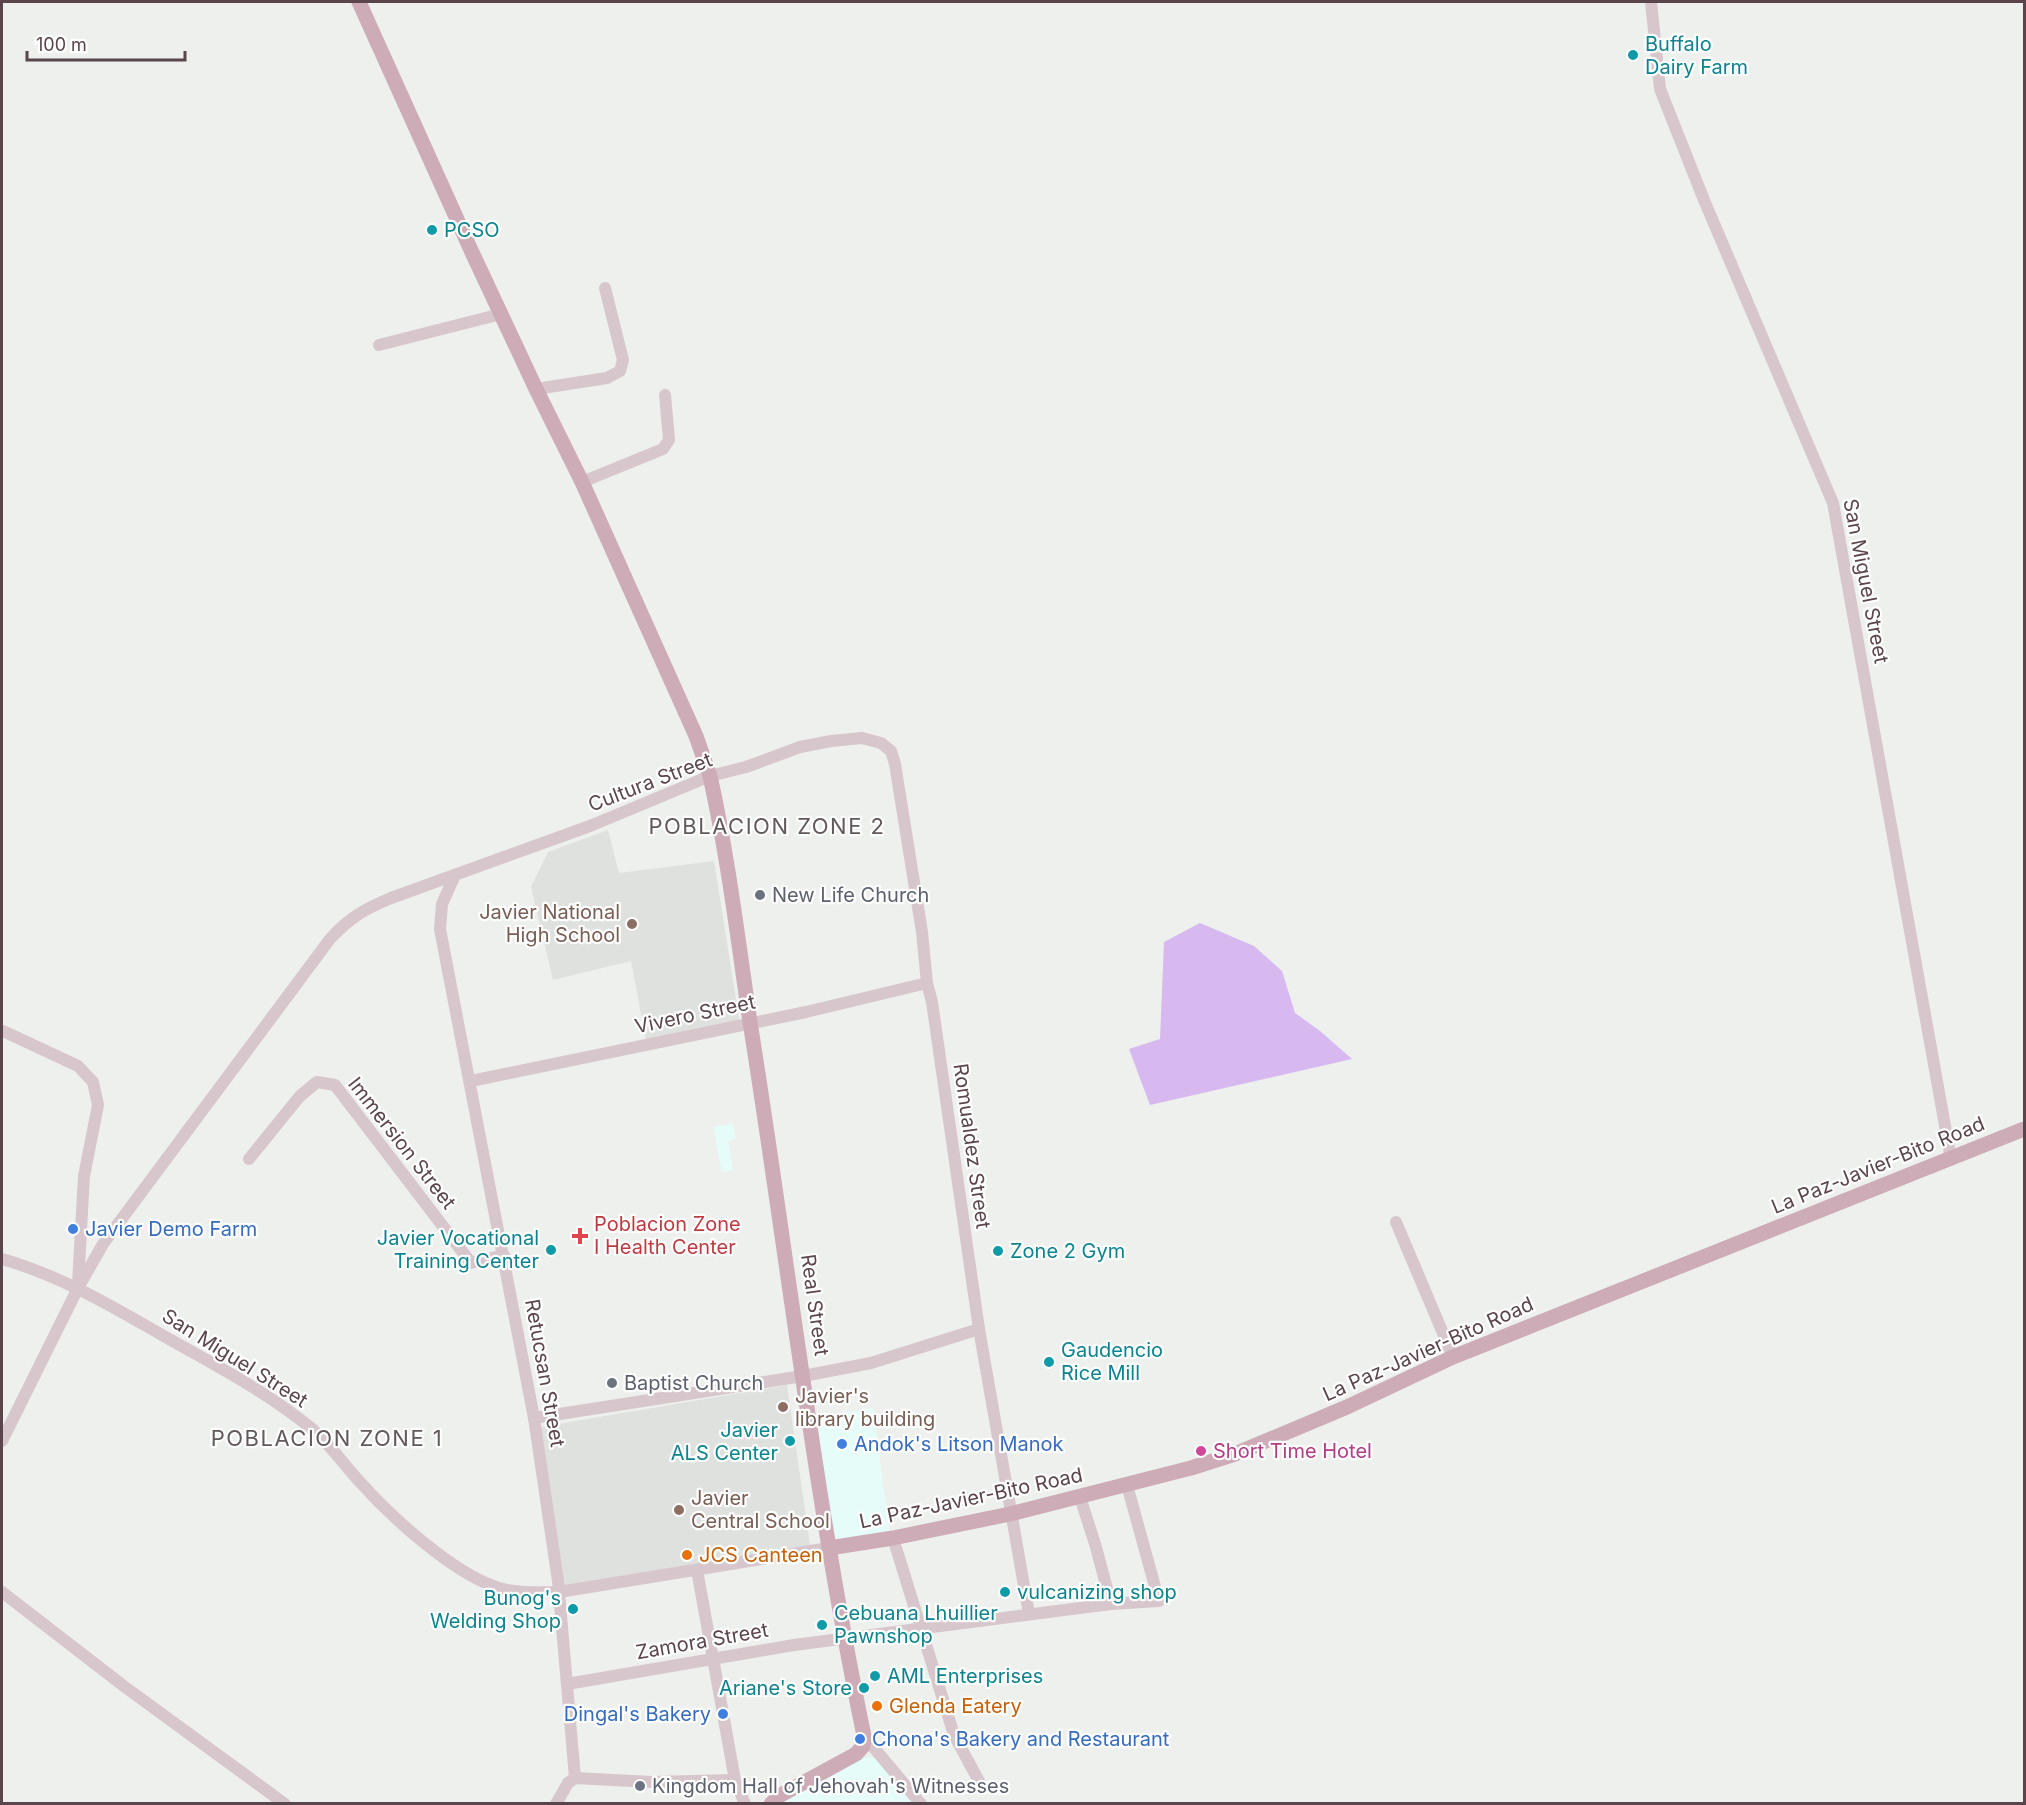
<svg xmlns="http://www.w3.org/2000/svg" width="2026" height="1805" viewBox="0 0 2026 1805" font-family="Inter,sans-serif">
<rect width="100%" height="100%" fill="#edf0ed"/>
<g fill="#e5fcf9">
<path d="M733,1123L736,1139L728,1141L733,1170L722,1172L713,1127Z"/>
<path d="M873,1408L890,1536L833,1544L815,1417Z"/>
<path d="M872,1757L881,1761L915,1801L912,1804H779L862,1758Z"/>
</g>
<g fill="#dfe1de">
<path d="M608,830L619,873L714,861L740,1024L646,1040L631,961L553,980L531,887L548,852Z"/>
<path d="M787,1385L810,1545L564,1586L540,1427Z"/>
</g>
<path fill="#d7b9f0" d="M1200,923L1254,946L1282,971L1295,1013L1320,1031L1352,1059L1150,1105L1129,1049L1160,1039L1164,942Z"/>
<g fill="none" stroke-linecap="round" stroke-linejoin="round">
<g stroke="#d8c6cd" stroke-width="12">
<path d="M1651,2L1660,89L1704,200L1833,503L1951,1159"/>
<path d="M379,345L501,314"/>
<path d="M536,389L607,378L620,371L623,360L605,288"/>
<path d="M582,482L663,449L669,440L665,395"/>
<path d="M455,875L442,904L440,929L534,1418L558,1581L575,1778"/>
<path d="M3,1031L78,1066L93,1082L98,1105L84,1176L78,1284"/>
<path d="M471,1081L806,1012L927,983"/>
<path d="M249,1159L300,1096L317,1082L335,1085L471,1263L504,1255"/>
<path d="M1396,1222L1453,1357"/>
<path d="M2,1259C62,1276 115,1308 169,1339C217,1366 268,1393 311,1428C330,1444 344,1465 360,1482C392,1518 452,1572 496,1587C516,1594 538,1592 559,1592L829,1548"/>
<path d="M534,1418L803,1376L871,1363L979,1329"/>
<path d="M2,1441L78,1288L103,1244L330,939C350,917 365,909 391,898L590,826L710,776L746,767L800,747L831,741L862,738L881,743L891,751L895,764L922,932L927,983L932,1002L979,1329L1029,1614"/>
<path d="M1080,1497L1096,1547L1111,1604"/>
<path d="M893,1538L954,1735L980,1783"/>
<path d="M697,1570L735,1780L745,1804"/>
<path d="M2,1592L125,1687L285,1804"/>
<path d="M567,1684L794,1645L1111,1604L1159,1601L1127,1485"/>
<path d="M864,1736L921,1804"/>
<path d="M556,1804L568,1783L575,1778L651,1782L735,1780"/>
</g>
<g stroke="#cdabb7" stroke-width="15">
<path d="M359,2L470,248L536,389L582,482L696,736L710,776C728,857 738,940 750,1022C788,1260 815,1500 864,1736L863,1746L856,1754L779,1796L771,1804"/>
<path d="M829,1548L893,1538L1010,1514L1191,1468L1235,1454L1347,1407L1453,1357L2024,1129"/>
</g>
</g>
<g fill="#0f9aa8" stroke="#fff" stroke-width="2">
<circle cx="1633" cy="55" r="6"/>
<circle cx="432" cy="230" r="6"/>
<circle cx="551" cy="1250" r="6"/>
<circle cx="998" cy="1251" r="6"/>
<circle cx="1049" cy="1362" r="6"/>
<circle cx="790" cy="1441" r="6"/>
<circle cx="1005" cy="1592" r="6"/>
<circle cx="573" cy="1609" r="6"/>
<circle cx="822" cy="1625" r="6"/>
<circle cx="875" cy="1676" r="6"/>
<circle cx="864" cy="1688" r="6"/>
</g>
<g fill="#6b7280" stroke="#fff" stroke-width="2">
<circle cx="760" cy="895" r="6"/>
<circle cx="612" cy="1383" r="6"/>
<circle cx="640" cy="1786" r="6"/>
</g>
<g fill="#8d6e63" stroke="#fff" stroke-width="2">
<circle cx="632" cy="924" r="6"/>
<circle cx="783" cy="1407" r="6"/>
<circle cx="679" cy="1510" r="6"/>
</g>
<g fill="#3f7fe0" stroke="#fff" stroke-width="2">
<circle cx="73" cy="1229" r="6"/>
<circle cx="842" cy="1444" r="6"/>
<circle cx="723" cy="1714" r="6"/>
<circle cx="860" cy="1739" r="6"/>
</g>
<path fill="#e0444e" stroke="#fff" stroke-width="2" d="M577 1227h6v6h6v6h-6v6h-6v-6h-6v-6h6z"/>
<circle fill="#d1479c" stroke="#fff" stroke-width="2" cx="1201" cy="1451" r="6"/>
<g fill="#e8710a" stroke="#fff" stroke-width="2">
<circle cx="687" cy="1555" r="6"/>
<circle cx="877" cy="1706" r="6"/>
</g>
<g text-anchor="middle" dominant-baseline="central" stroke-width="4.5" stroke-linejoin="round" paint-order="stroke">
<g font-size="20" fill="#0d838f" stroke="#fff" text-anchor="start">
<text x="1645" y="44">Buffalo<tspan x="1645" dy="23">Dairy Farm</tspan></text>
<text x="444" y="230">PCSO</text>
<text x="539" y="1238" text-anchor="end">Javier Vocational<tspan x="539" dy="23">Training Center</tspan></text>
<text x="1010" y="1251">Zone 2 Gym</text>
<text x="1061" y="1350">Gaudencio<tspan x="1061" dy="23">Rice Mill</tspan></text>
<text x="778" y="1430" text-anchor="end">Javier<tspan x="778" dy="23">ALS Center</tspan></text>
<text x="1017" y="1592">vulcanizing shop</text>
<text x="561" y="1598" text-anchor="end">Bunog's<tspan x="561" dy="23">Welding Shop</tspan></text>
<text x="834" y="1613">Cebuana Lhuillier<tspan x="834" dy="23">Pawnshop</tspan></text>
<text x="887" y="1676">AML Enterprises</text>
<text x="852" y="1688" text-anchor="end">Ariane's Store</text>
</g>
<g font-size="20" fill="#5b454d" stroke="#fff">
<text transform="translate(1866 581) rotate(79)">San Miguel Street</text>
<text transform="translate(650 782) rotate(-21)">Cultura Street</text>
<text transform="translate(695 1014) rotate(-12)">Vivero Street</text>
<text transform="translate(402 1143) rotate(52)">Immersion Street</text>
<text transform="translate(972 1146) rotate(82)">Romualdez Street</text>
<text transform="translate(1878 1165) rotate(-22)">La Paz-Javier-Bito Road</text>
<text transform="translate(815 1305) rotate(82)">Real Street</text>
<text transform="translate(1428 1349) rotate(-24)">La Paz-Javier-Bito Road</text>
<text transform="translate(235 1358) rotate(32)">San Miguel Street</text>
<text transform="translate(545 1373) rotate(80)">Retucsan Street</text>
<text transform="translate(971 1498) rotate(-12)">La Paz-Javier-Bito Road</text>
<text transform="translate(702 1641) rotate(-10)">Zamora Street</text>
</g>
<g font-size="20" fill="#5b616d" stroke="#fff" text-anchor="start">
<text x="772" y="895">New Life Church</text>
<text x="624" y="1383">Baptist Church</text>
<text x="652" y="1786">Kingdom Hall of Jehovah's Witnesses</text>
</g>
<g font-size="20" fill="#785e54" stroke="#fff" text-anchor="start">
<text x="620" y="912" text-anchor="end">Javier National<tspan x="620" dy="23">High School</tspan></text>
<text x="795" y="1396">Javier's<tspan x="795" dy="23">library building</tspan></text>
<text x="691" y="1498">Javier<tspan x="691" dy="23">Central School</tspan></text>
</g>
<g font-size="20" fill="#be3a42" stroke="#fff" text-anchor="start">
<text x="594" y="1224">Poblacion Zone<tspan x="594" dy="23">I Health Center</tspan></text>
</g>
<g font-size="20" fill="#366cbe" stroke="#fff" text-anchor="start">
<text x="85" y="1229">Javier Demo Farm</text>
<text x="854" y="1444">Andok's Litson Manok</text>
<text x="711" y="1714" text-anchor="end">Dingal's Bakery</text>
<text x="872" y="1739">Chona's Bakery and Restaurant</text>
</g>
<g font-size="20" fill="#b23c85" stroke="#fff" text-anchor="start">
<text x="1213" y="1451">Short Time Hotel</text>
</g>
<g font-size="20" fill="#c56008" stroke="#fff" text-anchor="start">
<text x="699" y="1555">JCS Canteen</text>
<text x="889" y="1706">Glenda Eatery</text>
</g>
<g font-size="22" letter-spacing="1.5" fill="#62595c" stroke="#fff">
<text x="767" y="826">POBLACION ZONE 2</text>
<text x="327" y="1438">POBLACION ZONE 1</text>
</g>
</g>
<rect width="2026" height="1805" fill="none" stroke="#5b454d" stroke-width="6"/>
<path d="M27 51v9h158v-9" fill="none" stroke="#5b454d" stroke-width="3"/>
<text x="36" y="51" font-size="18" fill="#5b454d" stroke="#ffffff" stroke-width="4.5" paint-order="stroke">100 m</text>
</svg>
